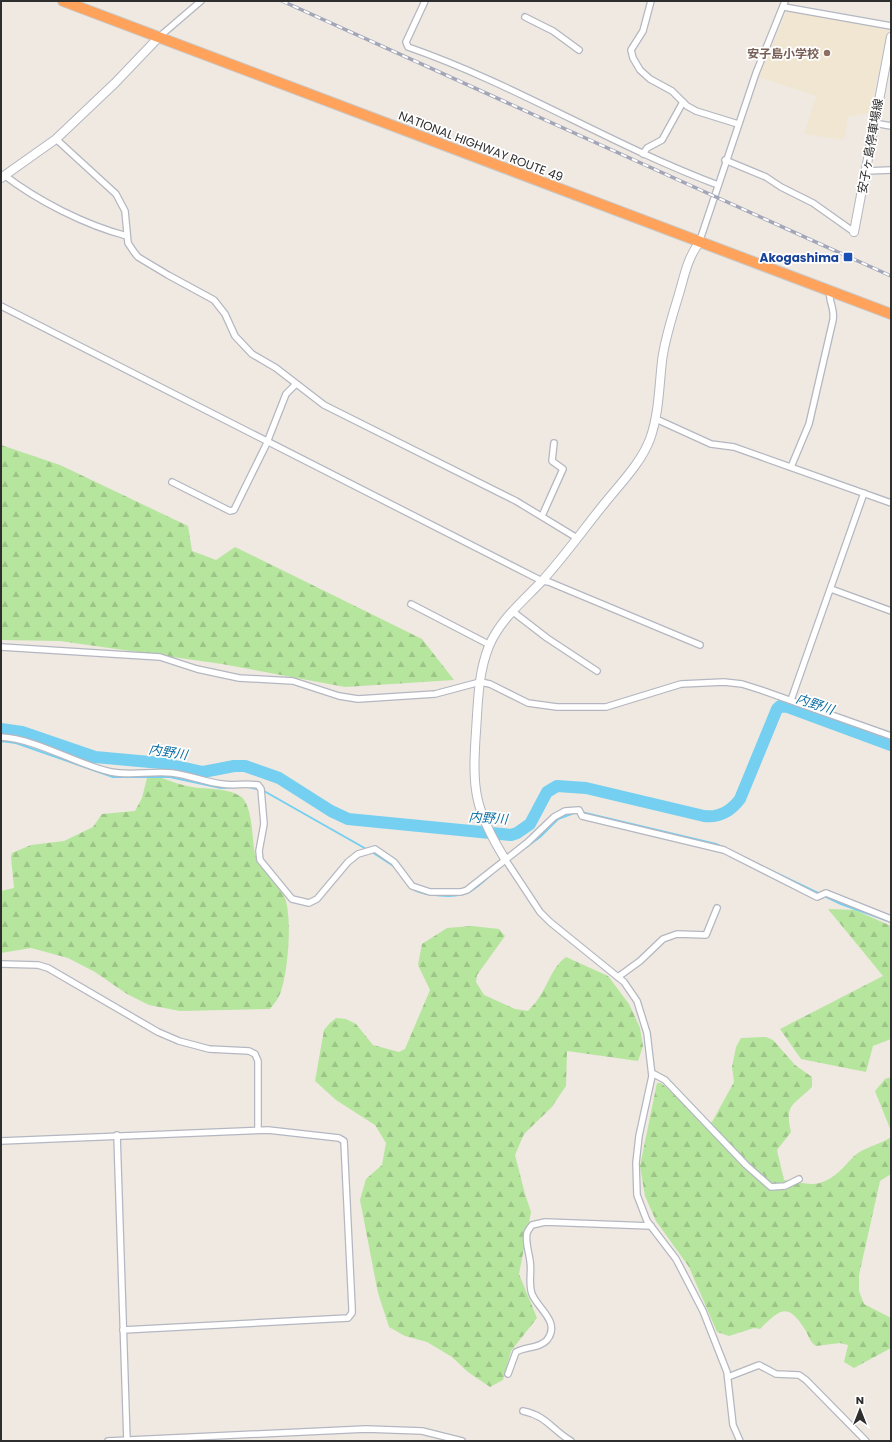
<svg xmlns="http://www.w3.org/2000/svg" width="892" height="1442" viewBox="0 0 892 1442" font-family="Poppins,'Noto Sans JP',sans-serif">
<defs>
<pattern id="forest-firs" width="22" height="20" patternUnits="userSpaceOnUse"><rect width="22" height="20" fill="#b6e59e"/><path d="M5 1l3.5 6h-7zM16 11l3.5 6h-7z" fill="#9dc588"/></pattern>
</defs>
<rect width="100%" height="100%" fill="#efe9e1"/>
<path fill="#f0e6d1" d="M787,11L889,29L869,113L848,117L844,140L804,134L816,96L759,77Z"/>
<g fill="url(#forest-firs)">
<path d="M1,445L60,465L188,526L192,551L216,560L235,547L422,639L454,680L345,687L222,664L60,641L1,640Z"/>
<path d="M159,777C168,780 178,784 187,786C204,790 226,787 240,796C253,804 252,840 255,854C259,871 277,880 284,896C293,914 288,972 281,991C279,998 274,1004 270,1009L180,1011L149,1005L127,994L95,972L68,958L31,948L1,953V891L14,888L11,857L12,853L31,845L64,841L93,827L102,814L135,811L142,798L147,778Z"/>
<path d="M828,909L855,910L891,926V1039L873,1046L866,1072L801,1059L780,1029L883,976Z"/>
<path d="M472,926L499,929L505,936L477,975L476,982L484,995L515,1009L528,1011C531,1007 536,1003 538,999C548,985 552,967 566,957L608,976L629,1004L640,1028L643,1046L638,1061L567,1051L566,1086L551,1108L524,1134L515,1155L525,1194L531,1212L519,1274L537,1318L511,1351L503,1380L490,1387L468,1372L452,1357L427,1342L405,1336L389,1327L378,1293L360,1200L366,1179L382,1165L386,1143L375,1125L336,1100L315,1081L324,1030L330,1023L336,1018L346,1019L356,1024L373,1045L399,1052L405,1049L430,990L418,965L422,944L447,928Z"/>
<path d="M766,1037L773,1040L795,1065L812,1077V1087C794,1105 784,1104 791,1132L777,1150L784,1180C811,1184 820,1190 843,1168C848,1163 852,1157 858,1153C869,1146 881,1144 891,1137V1174L880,1181L859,1275V1291L864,1304L891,1318V1348L854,1368L844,1362L848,1345L840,1343L816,1346C810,1342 809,1337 806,1331C788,1302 781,1308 760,1329L754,1328L729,1336L717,1332L689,1267L656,1221L645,1196L640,1166L657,1083H661L706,1121L712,1122L734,1082L732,1067L736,1047L741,1038Z"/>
<path d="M891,1077V1131L875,1091L885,1079Z"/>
</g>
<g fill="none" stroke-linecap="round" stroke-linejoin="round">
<g stroke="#75cff0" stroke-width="2">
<path d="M1,741L16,743L113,777H170L221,788L236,787"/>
<path d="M249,787L264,791L368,850"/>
<path d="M581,812L716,844L841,904L891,922"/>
<path d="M525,848L540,837L558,819L574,813"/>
<path d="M372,852L395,867"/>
<path d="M411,888C422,896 457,899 469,892C479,887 488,877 496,870"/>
</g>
<path stroke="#75cff0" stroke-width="12" d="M1,729L22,732L95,757L161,763L203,772L234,766H245L279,778L331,811L348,819L511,835L517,833L530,824L547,792L557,786L586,788L704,816C720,818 731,811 740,799L777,709L780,706L788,707L891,745"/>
<g stroke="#b4b7c1" stroke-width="8">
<g id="street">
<path d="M425,1L406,42L408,47C515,84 611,145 718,185"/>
<path d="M651,1L643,31L631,50L633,58L640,70L650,79L672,91L687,106L696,111L738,124"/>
<path d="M784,7L891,26"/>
<path d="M525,17L553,31L579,50"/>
<path d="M159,37L201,1"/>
<path d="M874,123L891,126"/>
<path d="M56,139L116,194L125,211L128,243L134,252L138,257L168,275L214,300L225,314L235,336L252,354L276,368L324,405L516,501L577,538"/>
<path d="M643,154L647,148L662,140L683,102"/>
<path d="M725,160L766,177L781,187L813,203L854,232"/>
<path d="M866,171L891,170"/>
<path d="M4,175C38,201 85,225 127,236"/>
<path d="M699,243L756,73L785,1"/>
<path d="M1,306L542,581L549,582L700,645"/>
<path d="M656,419L711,444L734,447L891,503"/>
<path d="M791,467L809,424L833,320C835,307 828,301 830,292"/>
<path d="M172,482L230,511L234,510L266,445L286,394L296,384"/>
<path d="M542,516L563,469L552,461L554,443"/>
<path d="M831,589L891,611"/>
<path d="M411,604L490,645"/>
<path d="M512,611L547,638L597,671"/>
<path d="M1,647L160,657L197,669L239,678L293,681L339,696L358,699L435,694L480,682L490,684L528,703L557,707H606L681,684L724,682L742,684L761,690L891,736"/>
<path d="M791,700L864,493"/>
<path d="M1,737C37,739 75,764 111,772C131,776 151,771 172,773C189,775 205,782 222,784C234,786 245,783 258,785L261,789L264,824L259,851L260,860L292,899L309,903L317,899L348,862L358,854L375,849L394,862L412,886L430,892H461L467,890L528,842L554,817L565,811L579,810L582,816L724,850L817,897L826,893L891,919"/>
<path d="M505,859L540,912L550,922L624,982L637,1001L647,1033L652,1076L639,1136L636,1163L637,1195L647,1221L676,1259L703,1311L727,1372L733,1425L740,1441"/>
<path d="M1,964L38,965L48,968L158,1032L179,1041L209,1049L249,1051L255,1054L258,1061V1130"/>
<path d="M618,977L640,961L663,939L677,934L706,935L717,908"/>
<path d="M652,1073L665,1080L746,1165L771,1187L785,1186L799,1179"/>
<path d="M117,1135L127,1441"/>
<path d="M1,1141L268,1130L339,1138L344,1141L352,1308V1313L348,1318L123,1330"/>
<path d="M508,1374L516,1352C526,1346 539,1349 547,1340C561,1322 538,1309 532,1294C528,1283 532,1272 530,1261C529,1252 525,1242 527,1233C528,1230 530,1228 532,1225L545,1222L651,1226"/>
<path d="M728,1377L759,1365L776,1374L799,1375L806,1380L866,1441"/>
<path d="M523,1411C547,1416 551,1429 571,1441"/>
<path d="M108,1441L366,1429L422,1431L462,1441"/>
</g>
</g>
<g stroke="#b4b7c1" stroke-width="10">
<g id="secondary">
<path d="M1,178L56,139L115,83L159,37"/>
<path d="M854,232L891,37"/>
<path d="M505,859C474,809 472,789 476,731C478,703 478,673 489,646C500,620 522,602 541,582C563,558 583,530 604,504C620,484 641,463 650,439C659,414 659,387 662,361C665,336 674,312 681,287C685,272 689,256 699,243"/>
</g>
</g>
<g stroke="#c9c9c9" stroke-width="12">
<path id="highway" d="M63,1L891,314"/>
</g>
<use href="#street" stroke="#fff" stroke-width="5.5"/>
<use href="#secondary" stroke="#fff" stroke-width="8"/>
<use href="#highway" stroke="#ffa35c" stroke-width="10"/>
<g stroke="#a3a6b8" stroke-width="3.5">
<path id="rail" d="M282,1L891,276"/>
</g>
<use href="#rail" stroke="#fff" stroke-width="2" stroke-dasharray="6" stroke-linecap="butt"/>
</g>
<circle fill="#8d6e63" stroke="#fff" stroke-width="1.5" cx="827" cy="53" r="4"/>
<rect fill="#1a4fb4" stroke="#fff" stroke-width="1.5" x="843" y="252" width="10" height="10" rx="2"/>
<g text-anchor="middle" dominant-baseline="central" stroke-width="3.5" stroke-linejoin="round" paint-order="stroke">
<g font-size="12" font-weight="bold" fill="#785e54" stroke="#fff" text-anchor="end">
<text x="819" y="53">安子島小学校</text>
</g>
<g font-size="12" fill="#2e2e2e" stroke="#fff">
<text transform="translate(481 146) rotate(21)">NATIONAL HIGHWAY ROUTE 49</text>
<text transform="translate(870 146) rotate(-80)">安子ヶ島停車場線</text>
</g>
<g font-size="12" font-weight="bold" fill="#164399" stroke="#fff" text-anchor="end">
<text x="839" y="257">Akogashima</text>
</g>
<g font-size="13" font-style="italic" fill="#0d6fa3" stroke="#fff">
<text transform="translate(815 704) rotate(19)">内野川</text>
<text transform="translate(168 752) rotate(9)">内野川</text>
<text transform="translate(488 818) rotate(4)">内野川</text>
</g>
</g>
<rect width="892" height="1442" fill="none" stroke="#2e2e2e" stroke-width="4"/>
<g transform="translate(860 1410)" stroke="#ffffff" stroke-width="3" paint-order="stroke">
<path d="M0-3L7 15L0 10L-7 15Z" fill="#2e2e2e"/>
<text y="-6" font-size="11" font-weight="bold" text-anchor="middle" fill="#2e2e2e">N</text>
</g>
</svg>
